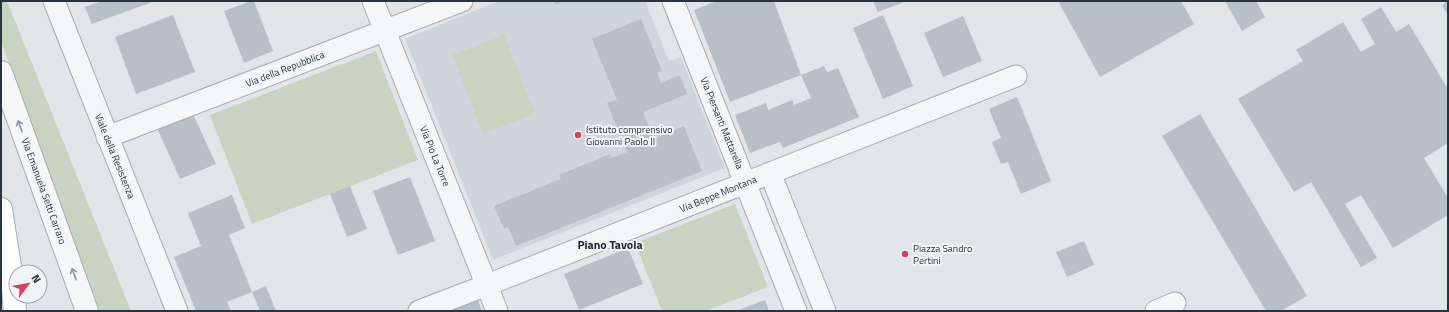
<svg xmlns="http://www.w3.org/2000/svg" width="1449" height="312" viewBox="0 0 1449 312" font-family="'Titillium Web',sans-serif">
<rect width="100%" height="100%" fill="#e1e5ea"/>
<path fill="#cfd5dc" d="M499,1H645L669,61L681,57L725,168L493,260L405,39Z"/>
<g fill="#c8d4c1">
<path d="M1,1H7L131,311H100L1,42Z"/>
<path d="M504,35L535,114L483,134L452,55Z"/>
<path d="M376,51L418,160L252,224L210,115Z"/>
<path d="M735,204L768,287L706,311H662L635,243Z"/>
</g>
<g fill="#b8bfc7">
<path d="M102,1H155L92,24L85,7Z"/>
<path d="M251,1H254L273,51L244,63L224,11Z"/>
<path d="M554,1H564L555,5Z"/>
<path d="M717,1H774L801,75L730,102L694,10Z"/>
<path d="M873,1H907L878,12Z"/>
<path d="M1058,1H1181L1194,24L1100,77Z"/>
<path d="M1225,1H1256L1265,17L1242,31Z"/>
<path d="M1448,1V15L1442,5Z"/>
<path d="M1381,7L1396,32L1409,24L1448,89V143L1424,158L1448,198V215L1393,248L1361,195L1345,204L1377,258L1361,267L1311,182L1294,192L1238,99L1303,61L1296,50L1343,22L1361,52L1375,44L1361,19Z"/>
<path d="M173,15L195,72L136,94L115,37Z"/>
<path d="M883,15L913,86L883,99L853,28Z"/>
<path d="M963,16L982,61L943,77L924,33Z"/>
<path d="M641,19L662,71L657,73L661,83L680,75L687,94L643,112L654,139L684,126L702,171L516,246L508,227L504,229L494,206L561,179L559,175L610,154L611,158L627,152L607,103L617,100L592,39Z"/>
<path d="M824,66L827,72L838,68L859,117L783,148L780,142L750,153L735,115L766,103L768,110L792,100L794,105L811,98L801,75Z"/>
<path d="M1017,97L1051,181L1021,194L1008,162L1001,164L992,142L1001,138L989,109Z"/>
<path d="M192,112L216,164L180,179L157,128Z"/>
<path d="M1200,114L1307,296L1281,311H1266L1162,136Z"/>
<path d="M410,177L435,241L398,255L373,191Z"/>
<path d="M350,186L367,229L347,237L330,194Z"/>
<path d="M232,195L245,228L229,235L252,292L227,302L231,311H196L174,257L201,246L188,213Z"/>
<path d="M1084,241L1094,265L1067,277L1056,252Z"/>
<path d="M628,248L643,284L579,310L564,274Z"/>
<path d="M266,286L276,311H260L252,292Z"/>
<path d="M477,298L482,311H441Z"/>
<path d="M765,300L769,311H736Z"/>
</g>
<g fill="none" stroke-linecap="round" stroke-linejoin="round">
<g stroke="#a6acb4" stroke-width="23">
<g id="minor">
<path d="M54,1L177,311"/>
<path d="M373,1L497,311"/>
<path d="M673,1L796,311"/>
<path d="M107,137L462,1"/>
<path d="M770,173L825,311"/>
<path d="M419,311L487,285L1016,76"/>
<path d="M1156,311L1175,303"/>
</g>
</g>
<g stroke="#a6acb4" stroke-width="24">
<path id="tertiary" d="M1,72L87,311"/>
</g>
<g stroke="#9fabb6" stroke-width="24">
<path id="primary" d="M1,209L12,279L15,311"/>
</g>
<use href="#minor" stroke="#f4f6f8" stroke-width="21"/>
<use href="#tertiary" stroke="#f4f6f8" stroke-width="22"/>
<use href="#primary" stroke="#fff" stroke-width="22"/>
</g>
<defs><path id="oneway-shaft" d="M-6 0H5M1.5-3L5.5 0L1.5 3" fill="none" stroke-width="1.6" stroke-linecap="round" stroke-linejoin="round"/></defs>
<g stroke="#8e959d">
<use href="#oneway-shaft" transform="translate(20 126) rotate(-110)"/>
<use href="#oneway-shaft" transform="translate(74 274) rotate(-110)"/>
</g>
<g fill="#d34266" stroke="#f0f4f7" stroke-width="1.5">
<circle cx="578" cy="135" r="4"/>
<circle cx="905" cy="254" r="4"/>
</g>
<g text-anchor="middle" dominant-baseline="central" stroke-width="4" stroke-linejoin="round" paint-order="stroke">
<g font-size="10" fill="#283442" stroke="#f0f4f7">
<text transform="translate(285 69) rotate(-21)">Via della Repubblica</text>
<text transform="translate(722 123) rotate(68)">Via Piersanti Mattarella</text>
<text transform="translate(115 156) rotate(68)">Viale della Resistenza</text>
<text transform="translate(435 156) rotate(68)">Via Pio La Torre</text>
<text transform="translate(44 191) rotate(70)">Via Emanuela Setti Carraro</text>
<text transform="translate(718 194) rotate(-22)">Via Beppe Montana</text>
</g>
<g font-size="10" fill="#283442" stroke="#f0f4f7" text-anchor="start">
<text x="586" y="129">Istituto comprensivo<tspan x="586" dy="12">Giovanni Paolo II</tspan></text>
<text x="913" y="248">Piazza Sandro<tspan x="913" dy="12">Pertini</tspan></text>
</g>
<g font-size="12" font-weight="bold" fill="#1b2533" stroke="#f0f4f7">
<text x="610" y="244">Piano Tavola</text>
</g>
</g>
<rect width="1449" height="312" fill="none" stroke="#283442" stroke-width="4"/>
<g transform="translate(28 284) rotate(58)"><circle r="19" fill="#f0f4f7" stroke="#a0a7af"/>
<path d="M0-3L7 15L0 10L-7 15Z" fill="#d34266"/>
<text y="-6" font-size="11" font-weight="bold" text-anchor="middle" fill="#283442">N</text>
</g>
</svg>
